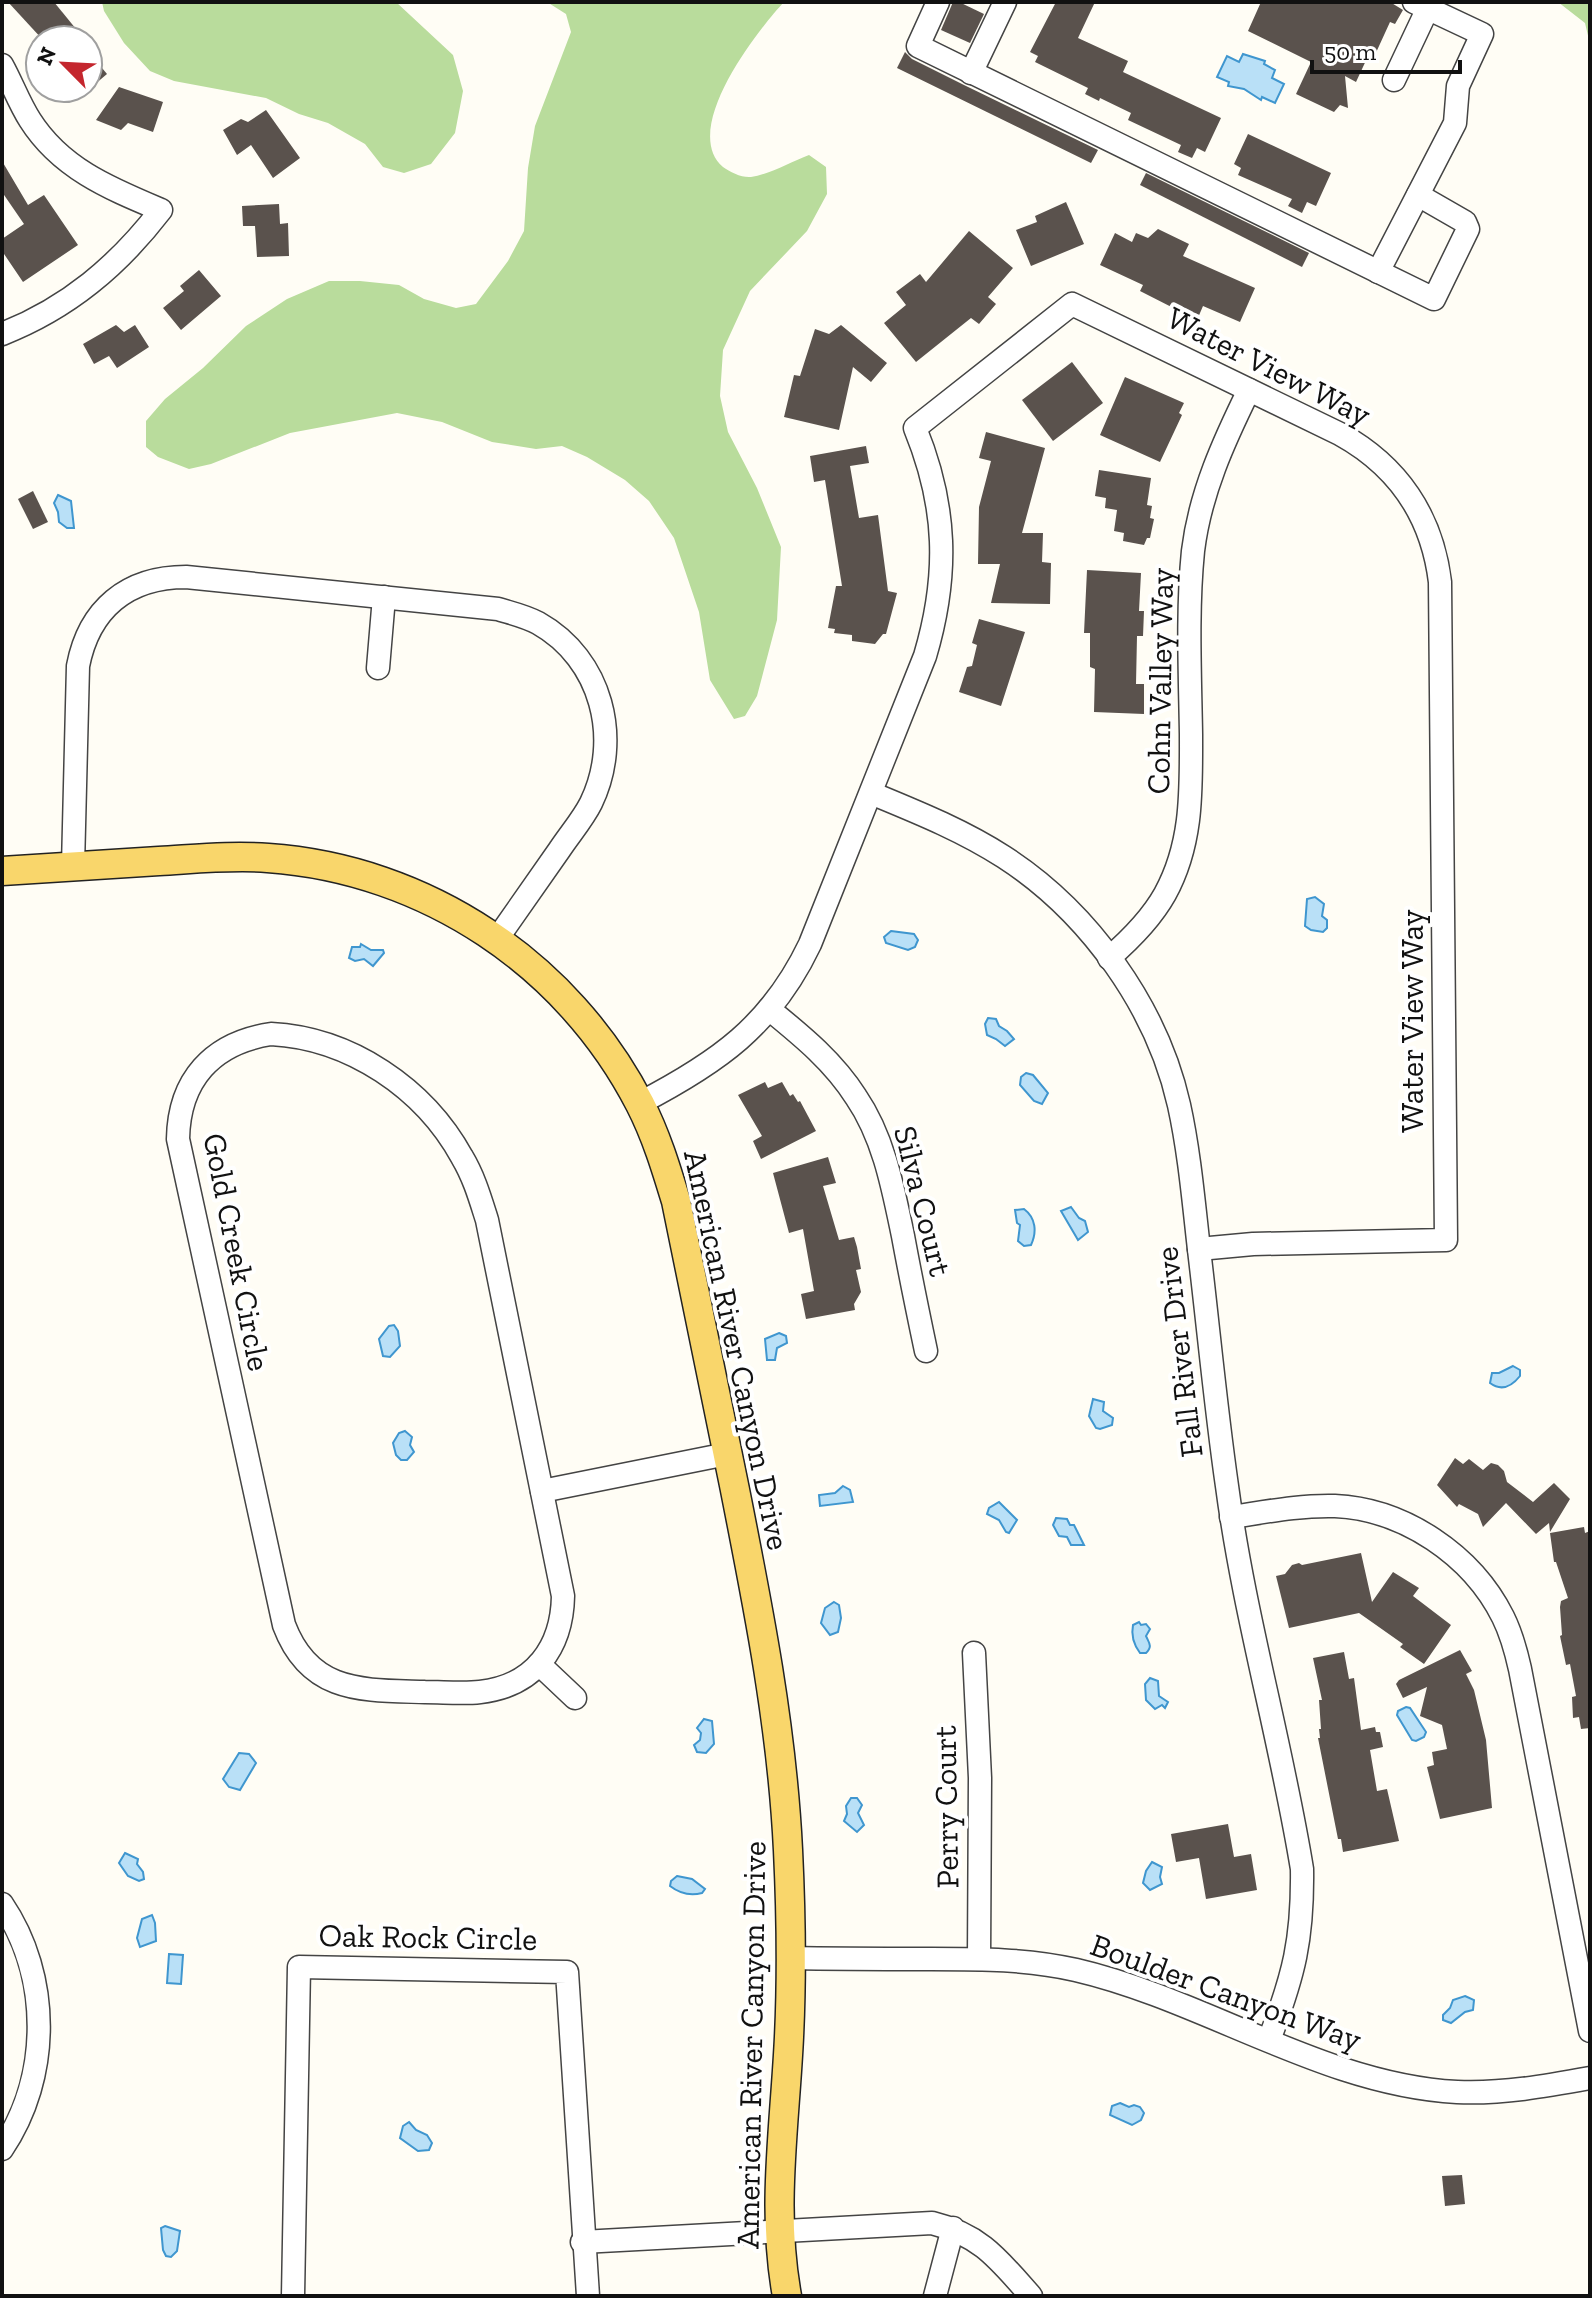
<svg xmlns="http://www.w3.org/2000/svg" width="1592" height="2298" viewBox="0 0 1592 2298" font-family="'Zilla Slab',serif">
<rect width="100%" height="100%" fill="#fffdf5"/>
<g fill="#b9dc9c">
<path d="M102,2H396L453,55L463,91L455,133L431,164L404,173L383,167L365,144L328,123L299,114L266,98L174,81L150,71L124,43L104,11Z"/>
<path d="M547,2H784C756,32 680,130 723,167C730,172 742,178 751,177C770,174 791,162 809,155L826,167L827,194L807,231L750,291L723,350L720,396L728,432L757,488L781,547L777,620L757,696L745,716L734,719L710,680L699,612L674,538L649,501L625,480L587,457L562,446L536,449L492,442L442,422L397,413L290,433L211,464L189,469L158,457L146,447V421L165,399L203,368L246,326L287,299L329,281H360L399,285L424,299L456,308L476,304L508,261L524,231L528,168L535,126L571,32L566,14Z"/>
<path d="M1558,2H1590V44L1585,23Z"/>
</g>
<g fill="#b9e0f7" stroke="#3f96cf" stroke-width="2">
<path d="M1243,54L1265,61L1264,64L1275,70L1272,78L1284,84L1275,103L1262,97L1261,100L1244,89L1228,86L1229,82L1217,77L1227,56L1239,62Z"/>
<path d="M58,495L71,501L74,528H67L59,522L58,512L54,503Z"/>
<path d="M1315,897L1324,904L1322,916L1327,920V928L1323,932L1311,930L1305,926L1307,899Z"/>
<path d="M891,931L914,934L918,940L915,947L908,950L886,943L884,937Z"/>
<path d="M361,944L371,950H383L384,953L373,966L364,959L355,961L349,958L352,947H360Z"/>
<path d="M988,1018L996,1019L999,1026L1007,1031L1014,1039L1005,1046L996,1039L987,1035L985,1024Z"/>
<path d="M1026,1073L1033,1075L1048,1093L1042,1104L1034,1101L1020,1085L1021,1077Z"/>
<path d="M1071,1207L1079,1218L1085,1221L1088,1232L1078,1240L1061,1211Z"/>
<path d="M1024,1209C1036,1218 1037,1232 1031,1245L1024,1246L1018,1241L1020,1225L1017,1223L1015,1210Z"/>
<path d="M394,1325L398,1331L400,1346L390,1357L383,1356L379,1339L389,1326Z"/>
<path d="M779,1333L786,1336L787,1343L777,1348L775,1360H767L765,1339Z"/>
<path d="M1513,1366L1520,1370V1376C1512,1386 1502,1392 1490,1383L1492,1373H1499Z"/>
<path d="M1093,1399L1104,1402L1103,1411L1113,1418L1112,1425L1100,1429L1096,1428L1089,1416Z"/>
<path d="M405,1431L412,1437L410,1445L414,1452L407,1460H401L396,1455L393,1443L399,1433Z"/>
<path d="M843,1486L850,1490L853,1502L820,1506L819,1495L835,1493Z"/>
<path d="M999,1502L1017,1520L1009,1533L1006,1532L999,1520L987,1514L989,1508Z"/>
<path d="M1056,1518L1067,1519L1070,1525H1074L1084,1545H1071L1067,1537L1059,1536L1053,1525Z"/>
<path d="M834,1602L839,1605L841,1618L838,1632L830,1635L821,1623L825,1608Z"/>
<path d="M1139,1622L1141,1625L1146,1624L1150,1629L1146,1636C1149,1643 1153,1646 1146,1653H1140C1134,1645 1131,1635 1133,1625Z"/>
<path d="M1150,1678L1158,1681L1159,1696L1168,1702L1165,1708L1162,1705L1155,1709L1146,1700L1145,1684Z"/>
<path d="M1406,1707L1410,1708L1426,1732L1424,1737L1416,1741L1412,1740L1397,1715L1398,1711Z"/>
<path d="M704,1719L712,1721L714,1744L706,1753L697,1752L694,1745L700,1740L701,1733L697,1728Z"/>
<path d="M239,1753L249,1754L256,1763L240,1790L229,1787L223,1779Z"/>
<path d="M851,1798H857L862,1805L858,1813L864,1825L857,1832L844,1821L847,1814L846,1806Z"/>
<path d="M125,1853L138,1859L137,1864L143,1872L144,1879L139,1881L128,1876L119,1863Z"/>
<path d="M1152,1862L1162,1867L1160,1877L1162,1884L1150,1890L1143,1883L1146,1871Z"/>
<path d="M677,1876L692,1879L705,1889L702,1893C690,1896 679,1893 670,1886L671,1881Z"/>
<path d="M152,1915L155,1923L156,1941L140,1947L137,1938L142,1919Z"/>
<path d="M169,1954L183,1955L181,1984L167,1983Z"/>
<path d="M1465,1996L1474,2000L1473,2010L1465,2012L1451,2023L1443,2020V2015L1450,2008L1453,2000Z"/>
<path d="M1120,2103L1129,2107L1134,2105L1140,2107L1144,2113L1141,2120L1132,2125L1110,2115L1112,2106Z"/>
<path d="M409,2122L416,2130L427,2135L432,2143L429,2150L418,2151L400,2138L403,2126Z"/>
<path d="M165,2226L180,2231L177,2251L171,2257L166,2256L163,2250L161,2228Z"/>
</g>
<g fill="#5a524d">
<path d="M8,2H54L85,40H43Z"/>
<path d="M953,2H959L984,14L970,43L941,30Z"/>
<path d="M1056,2H1095L1078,38L1128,61L1123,72L1221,118L1205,152L1197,148L1192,158L1178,152L1181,145L1128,120L1131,113L1100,98L1099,101L1085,94L1088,88L1035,62L1038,56L1030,52Z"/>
<path d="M1261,2H1390L1403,10L1395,24L1390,22L1374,57L1369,54L1356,82L1345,76L1348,108L1340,105L1334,112L1296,94L1311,62L1248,31Z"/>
<path d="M88,51L107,74L88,90Z"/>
<path d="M905,52L912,59L964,85L1098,150L1091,163L897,68Z"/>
<path d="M119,87L163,102L153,132L128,123L121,130L96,120Z"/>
<path d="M266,110L300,158L273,178L251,145L237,155L223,130L241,119L248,122Z"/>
<path d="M1248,134L1331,173L1316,206L1307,202L1302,213L1288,206L1292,199L1238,175L1241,168L1234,164Z"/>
<path d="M2,161L28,205L44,195L78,245L23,282L2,251V239L24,224L2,192Z"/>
<path d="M1146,173L1309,253L1302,267L1140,185Z"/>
<path d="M1066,202L1084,244L1031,266L1016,230L1037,222L1035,216Z"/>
<path d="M279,204L280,224L288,223L289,256L257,257L255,226H243L242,206Z"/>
<path d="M1158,229L1189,244L1183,256L1255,288L1240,322L1203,306L1197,320L1140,291L1143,285L1100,265L1115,233L1132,242L1136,233L1148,238Z"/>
<path d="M969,231L1013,268L988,297L996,304L979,324L971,318L916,362L884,323L906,305L896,292L920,274L926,282Z"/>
<path d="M199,270L221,296L181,330L163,308L184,291L180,286Z"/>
<path d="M116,325L124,332L135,325L149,347L117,368L109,356L94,364L83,344Z"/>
<path d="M841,325L887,363L871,382L853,367L839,430L784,417L794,375L800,376L815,329L829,334Z"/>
<path d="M1072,362L1103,403L1053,441L1022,400Z"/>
<path d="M1125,377L1184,403L1179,413L1182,415L1160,462L1100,435Z"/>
<path d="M986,432L1045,448L1022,533H1043L1042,562L1051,563L1050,604L991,603L1000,564H978L979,507L991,461L979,458Z"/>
<path d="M866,446L869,463L850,466L859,518L878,515L888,591L897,593L886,634H883L875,644L852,641V635L834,633L835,629L828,628L836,586H842L825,480L814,482L810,456Z"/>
<path d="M1099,470L1151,478L1147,505L1152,506L1150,518L1154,519L1150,538H1147L1144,545L1123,541L1124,533L1114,531L1117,510L1105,508L1106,498L1095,496Z"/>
<path d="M33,491L48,522L33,529L18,499Z"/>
<path d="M1087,570L1141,573L1139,611H1144L1143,636H1137L1136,684H1144V714L1094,712L1095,669L1090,667V633H1084Z"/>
<path d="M979,619L1025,632L1001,706L959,692L967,667L972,666L977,645L972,643Z"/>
<path d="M765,1082L768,1088L782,1082L790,1096L793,1094L798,1102L800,1101L816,1131L761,1159L753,1141L762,1136L738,1095Z"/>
<path d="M828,1157L836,1183L823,1186L839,1240L854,1237L857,1247L861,1269L856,1270L861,1292L854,1304L855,1310L806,1319L801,1294L814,1291L803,1229L789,1233L773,1173Z"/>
<path d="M1455,1458L1463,1464L1469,1459L1483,1470L1491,1463L1498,1465L1504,1471L1507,1482L1533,1502L1554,1483L1570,1499L1550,1532L1549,1523L1536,1534L1506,1503L1483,1527L1478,1514L1459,1504L1457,1507L1437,1485Z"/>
<path d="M1584,1527L1585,1533L1590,1531V1728L1581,1729L1579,1717L1573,1718L1572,1697L1576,1696L1570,1664L1566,1665L1560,1636L1562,1635L1560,1607L1561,1601L1568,1598L1556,1562H1554L1550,1533Z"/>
<path d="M1361,1553L1372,1602L1393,1572L1419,1588L1413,1596L1451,1625L1424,1664L1400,1647L1403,1644L1359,1613L1289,1628L1276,1576L1285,1574L1292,1565L1299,1563L1302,1565Z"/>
<path d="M1460,1650L1472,1671L1466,1674L1474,1690L1486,1740L1492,1808L1440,1819L1427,1767L1434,1765L1432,1752L1447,1749L1442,1725L1420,1716L1427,1687L1403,1698L1396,1684L1399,1680Z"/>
<path d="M1344,1652L1349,1679L1354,1678L1361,1730L1375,1727L1376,1732H1380L1383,1747L1370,1750L1377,1791L1387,1789L1399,1841L1343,1852L1341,1839H1338L1318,1738H1320L1319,1729H1321L1319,1700H1322L1313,1658Z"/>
<path d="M1228,1824L1234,1857L1251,1854L1257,1890L1206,1899L1199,1858L1176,1862L1171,1834Z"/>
<path d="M1462,2175L1465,2204L1445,2206L1442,2176Z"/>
</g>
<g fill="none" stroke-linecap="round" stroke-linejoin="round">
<g stroke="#444" stroke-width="25">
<g id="minor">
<path d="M938,2L918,46L1434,299L1468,229L1465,222L1418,195"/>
<path d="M2,65C12,83 19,103 30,120C61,169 111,189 161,210C118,266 68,308 2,334"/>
<path d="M971,73L1005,2"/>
<path d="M1394,80L1428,8"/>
<path d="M1378,272L1455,123L1458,86L1482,34L1414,2"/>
<path d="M378,668L384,597"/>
<path d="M871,793C917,812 962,830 1004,857C1089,912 1157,1007 1179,1105C1190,1155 1194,1207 1200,1258C1209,1334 1216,1410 1227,1486C1244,1615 1281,1740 1302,1869C1303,1939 1294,1975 1269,2040"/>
<path d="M73,866L78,666C89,609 127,577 186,577L498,609C511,613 525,616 538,623C602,659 622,739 591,803C583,819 570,834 560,849C539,879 518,909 497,939"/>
<path d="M1109,958C1131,939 1151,919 1165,894C1193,843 1191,790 1191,734C1190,673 1187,611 1193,551C1200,493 1224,441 1249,390"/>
<path d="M769,1009C802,1036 833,1061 856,1097C884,1138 893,1188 903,1236C910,1274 918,1313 926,1351"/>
<path d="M271,1034C350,1038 424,1088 462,1157C474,1177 480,1198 487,1220L563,1596C562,1648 534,1686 480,1692C463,1694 443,1692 425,1692C363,1690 310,1694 284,1625L178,1139C179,1080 212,1043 271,1034Z"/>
<path d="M640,1103C717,1063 771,1026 810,944L925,656C949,575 947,506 915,428L1072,304L1340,434C1398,466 1432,516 1440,582L1446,1240L1253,1244L1199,1249"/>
<path d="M542,1491L727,1454"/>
<path d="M1231,1517C1265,1512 1300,1505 1335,1506C1404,1509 1472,1555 1503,1617C1511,1633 1516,1651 1520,1669L1590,2031"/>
<path d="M974,1653L980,1778L979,1959"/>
<path d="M539,1664L575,1698"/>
<path d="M2,1904C51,1976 51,2077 2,2149"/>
<path d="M791,1958C838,1959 884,1959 931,1959C980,1959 1029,1959 1076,1970C1205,2000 1324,2085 1457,2092C1502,2094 1546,2086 1590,2078"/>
<path d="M582,2242L932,2223C981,2235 999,2260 1031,2296"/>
<path d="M293,2296L299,1967L567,1972L588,2296"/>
<path d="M935,2296L953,2228"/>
</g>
</g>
<g stroke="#222" stroke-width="31">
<path id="major" d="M2,871C54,868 107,864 159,861C195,859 232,855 268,858C426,869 568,964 640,1104C656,1135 666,1168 676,1201C695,1296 714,1391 734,1485C758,1606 782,1726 788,1850C791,1912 792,1975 789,2037C785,2124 771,2209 787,2296"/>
</g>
<use href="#minor" stroke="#fff" stroke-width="22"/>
<use href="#major" stroke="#f9d66b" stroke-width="28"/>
</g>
<g text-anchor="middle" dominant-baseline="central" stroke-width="8" stroke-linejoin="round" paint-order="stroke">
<g font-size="32" fill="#111" stroke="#fff">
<text transform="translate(1269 366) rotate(27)">Water View Way</text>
<text transform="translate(1160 681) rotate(-89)">Cohn Valley Way</text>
<text transform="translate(1412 1021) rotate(-90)">Water View Way</text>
<text transform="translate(923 1201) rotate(76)">Silva Court</text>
<text transform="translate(237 1252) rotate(79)">Gold Creek Circle</text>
<text transform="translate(737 1350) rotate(78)">American River Canyon Drive</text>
<text transform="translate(1179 1352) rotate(-97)">Fall River Drive</text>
<text transform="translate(946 1807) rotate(-91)">Perry Court</text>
<text transform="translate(428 1937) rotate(1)">Oak Rock Circle</text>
<text transform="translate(1226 1992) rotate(20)">Boulder Canyon Way</text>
<text transform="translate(751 2045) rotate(-89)">American River Canyon Drive</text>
</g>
</g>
<rect width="1592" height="2298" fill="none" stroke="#111111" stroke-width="8"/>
<g transform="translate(64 64) rotate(294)"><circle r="38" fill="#ffffff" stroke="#a0a0a0" stroke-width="2"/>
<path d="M0-6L14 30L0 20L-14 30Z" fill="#c4262e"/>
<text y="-12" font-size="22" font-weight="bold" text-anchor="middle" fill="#111111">N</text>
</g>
<path d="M1312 60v12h148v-12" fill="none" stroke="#111111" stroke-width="4"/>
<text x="1324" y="60" font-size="24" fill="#111111" stroke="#ffffff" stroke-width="6" paint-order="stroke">50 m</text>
</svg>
